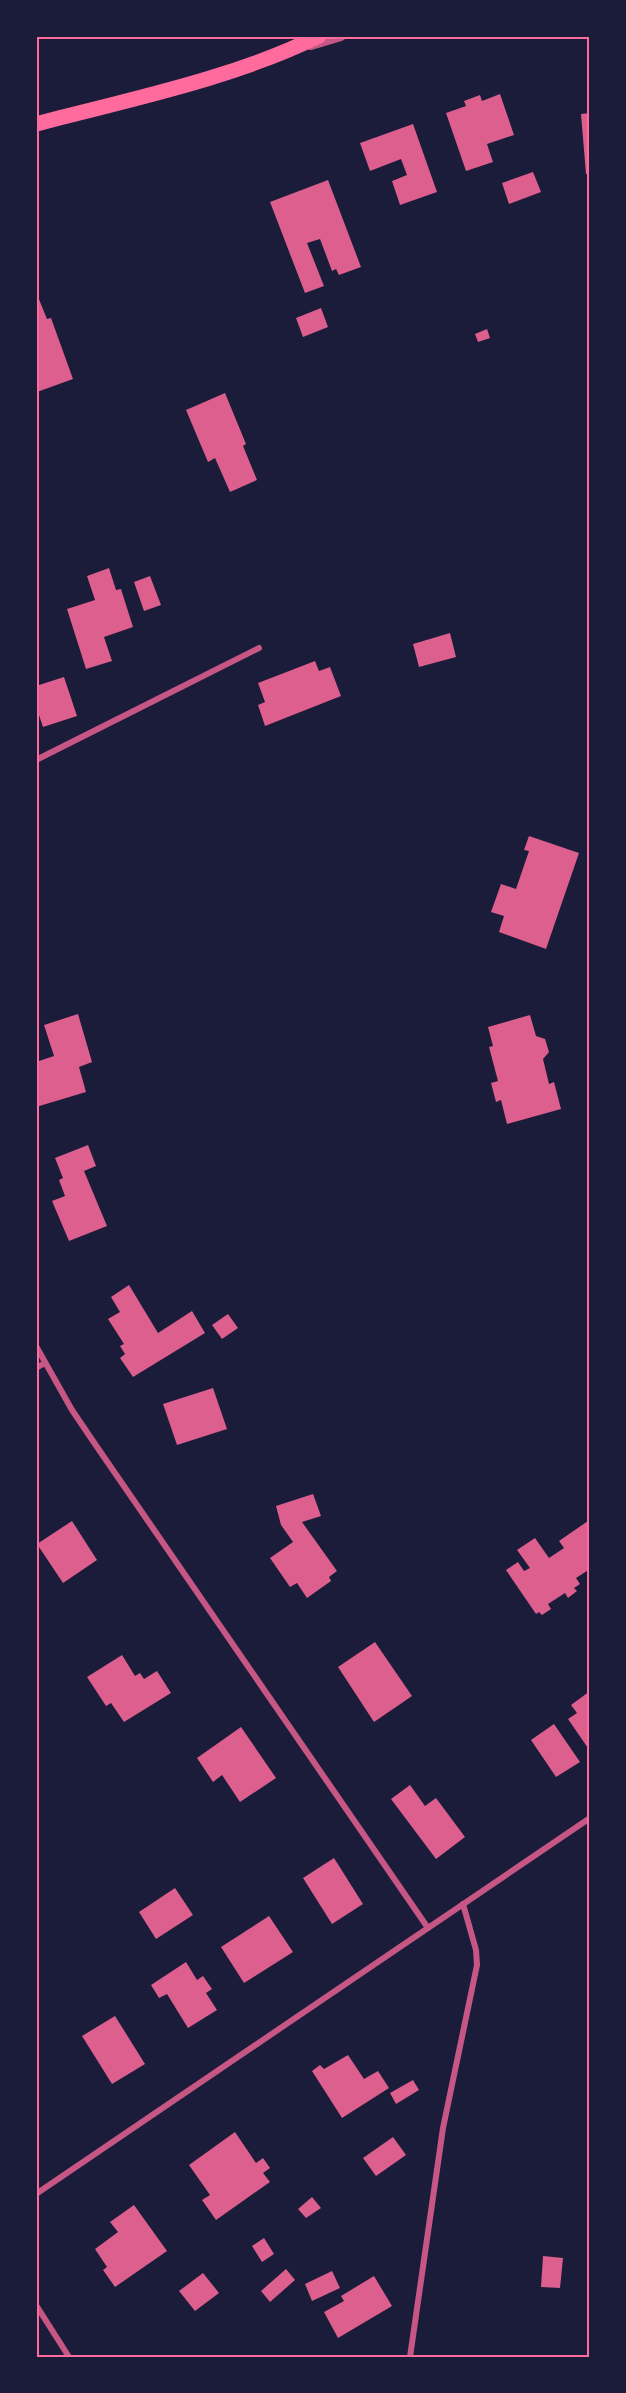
<svg xmlns="http://www.w3.org/2000/svg" width="626" height="2393" viewBox="0 0 626 2393" font-family="Spectral,serif">
<rect width="100%" height="100%" fill="#1b1b3a"/>
<g fill="#dd5f8e">
<path d="M500,94L514,135L487,144L493,162L466,171L446,113L466,106L464,101L480,95L482,101Z"/>
<path d="M590,113V174H586L581,114Z"/>
<path d="M413,124L437,192L400,205L392,181L407,175L401,159L370,171L360,143Z"/>
<path d="M533,172L541,192L509,204L502,183Z"/>
<path d="M328,180L361,267L339,275L336,269L332,271L320,239L307,243L324,286L305,293L270,202Z"/>
<path d="M36,292L47,319L51,318L73,379L37,392Z"/>
<path d="M321,308L328,327L303,337L296,318Z"/>
<path d="M487,329L490,338L478,342L475,334Z"/>
<path d="M225,393L246,444L243,446L257,480L230,492L215,458L208,462L186,410Z"/>
<path d="M109,568L116,590L121,589L133,627L104,637L112,661L86,669L67,609L95,600L87,576Z"/>
<path d="M150,576L161,605L144,611L134,582Z"/>
<path d="M450,633L456,657L419,667L413,644Z"/>
<path d="M315,661L319,671L330,667L341,696L265,726L258,705L265,702L258,683Z"/>
<path d="M64,677L77,716L43,727L36,706V686Z"/>
<path d="M529,836L579,853L546,949L499,932L504,916L491,912L501,884L516,889L529,851L524,850Z"/>
<path d="M78,1014L92,1062L79,1067L86,1092L36,1107V1062L54,1056L44,1025Z"/>
<path d="M530,1015L536,1036L545,1039L549,1052L543,1059L549,1084L554,1082L561,1109L507,1124L501,1100L496,1102L491,1083L498,1081L489,1047L493,1046L488,1027Z"/>
<path d="M88,1145L96,1166L84,1171L107,1226L69,1241L52,1201L65,1196L59,1180L63,1178L55,1158Z"/>
<path d="M129,1285L158,1333L192,1311L205,1333L133,1377L120,1358L125,1354L120,1346L124,1344L108,1319L120,1312L111,1297Z"/>
<path d="M228,1314L238,1328L222,1339L212,1325Z"/>
<path d="M213,1388L227,1429L177,1445L163,1404Z"/>
<path d="M313,1494L321,1516L302,1522L337,1571L329,1577L331,1581L307,1598L297,1583L290,1587L270,1558L293,1542L281,1525L276,1506Z"/>
<path d="M72,1521L97,1560L63,1583L37,1544Z"/>
<path d="M588,1521L590,1569L576,1578L580,1584L574,1588L577,1591L568,1598L565,1593L548,1604L551,1609L542,1615L539,1612L536,1614L506,1570L518,1562L524,1571L530,1568L517,1550L535,1538L549,1558L564,1548L559,1541Z"/>
<path d="M375,1642L412,1696L374,1722L338,1667Z"/>
<path d="M122,1655L135,1676L140,1673L144,1679L157,1671L171,1693L124,1722L111,1703L106,1706L87,1677Z"/>
<path d="M590,1691V1751L568,1719L577,1713L571,1705Z"/>
<path d="M554,1724L580,1762L556,1777L531,1740Z"/>
<path d="M241,1727L276,1778L240,1802L222,1775L213,1782L197,1758Z"/>
<path d="M410,1785L425,1806L436,1798L465,1837L436,1859L391,1799Z"/>
<path d="M334,1858L363,1904L332,1924L303,1878Z"/>
<path d="M175,1888L193,1915L156,1939L139,1912Z"/>
<path d="M269,1916L293,1952L244,1983L221,1947Z"/>
<path d="M186,1962L197,1980L203,1976L212,1989L206,1993L217,2010L188,2028L167,1994L159,1998L151,1985Z"/>
<path d="M115,2016L145,2064L112,2084L82,2036Z"/>
<path d="M348,2055L364,2079L378,2071L389,2088L342,2118L312,2071L320,2065L324,2069Z"/>
<path d="M413,2080L419,2090L396,2104L390,2093Z"/>
<path d="M235,2132L256,2163L263,2158L270,2168L263,2173L270,2182L216,2220L202,2200L210,2195L189,2165Z"/>
<path d="M393,2137L406,2155L376,2176L363,2158Z"/>
<path d="M312,2197L321,2208L306,2218L298,2209Z"/>
<path d="M134,2205L167,2251L115,2287L103,2270L107,2267L95,2249L118,2232L110,2222Z"/>
<path d="M264,2238L274,2254L262,2262L252,2246Z"/>
<path d="M543,2256L563,2258L560,2288L541,2287Z"/>
<path d="M286,2269L295,2280L270,2302L261,2291Z"/>
<path d="M332,2271L340,2288L312,2301L305,2284Z"/>
<path d="M203,2273L219,2293L195,2311L179,2291Z"/>
<path d="M374,2276L392,2306L338,2338L324,2312L344,2301L341,2296Z"/>
</g>
<g fill="none" stroke-linecap="round" stroke-linejoin="round">
<g stroke="#c65784" stroke-width="6">
<path d="M36,760L259,648"/>
<path d="M36,1346L72,1410L95,1444L428,1928"/>
<path d="M36,1368L45,1363"/>
<path d="M36,2194L590,1818"/>
<path d="M36,2305L69,2357"/>
<path d="M410,2357L443,2128L477,1965L476,1950L463,1904"/>
</g>
<path stroke="#c65784" stroke-width="10" d="M311,45L341,36"/>
<path stroke="#ff6b9d" stroke-width="15" d="M36,124C127,100 235,78 319,36"/>
</g>
<rect width="626" height="2393" fill="none" stroke="#1b1b3a" stroke-width="75"/>
<rect x="38" y="38" width="550" height="2318" fill="none" stroke="#ff6b9d" stroke-width="2"/>
</svg>
